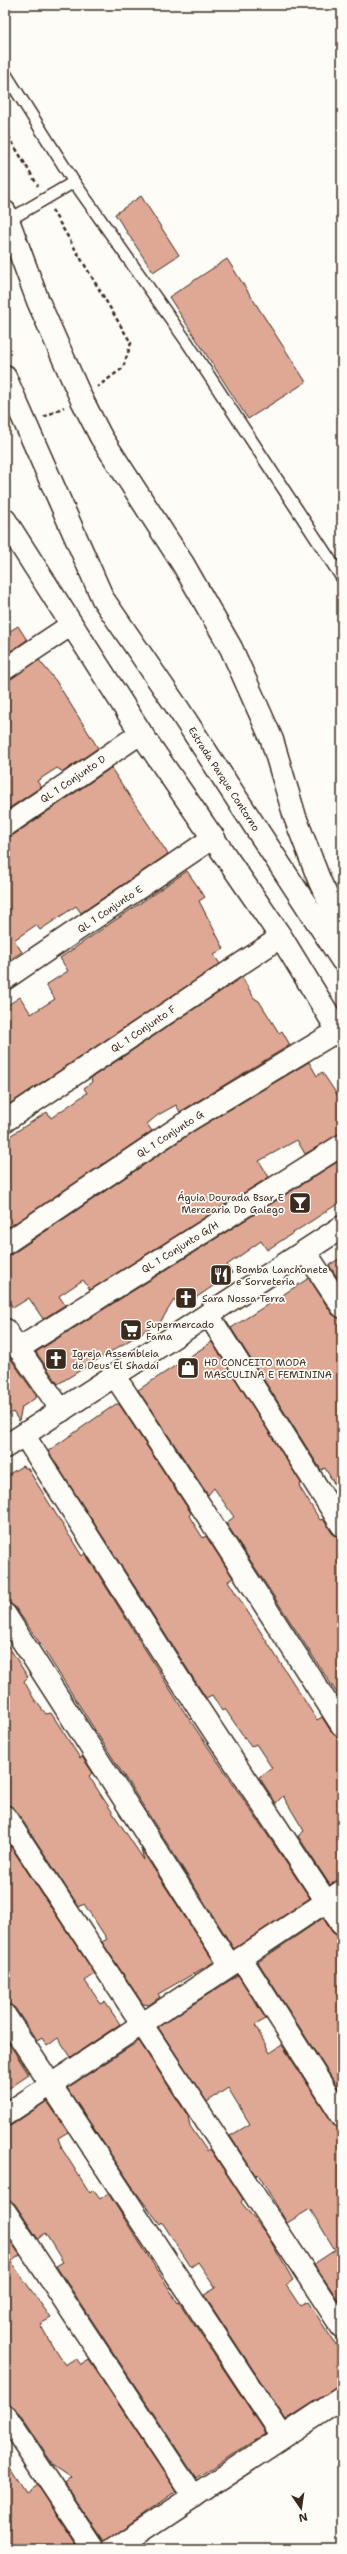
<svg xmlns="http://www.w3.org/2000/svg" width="347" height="2554" viewBox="0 0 347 2554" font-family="'Shantell Sans',sans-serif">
<rect width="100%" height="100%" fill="#fdfcf7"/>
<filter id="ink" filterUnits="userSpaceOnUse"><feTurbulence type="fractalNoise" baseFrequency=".025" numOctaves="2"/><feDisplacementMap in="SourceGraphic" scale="8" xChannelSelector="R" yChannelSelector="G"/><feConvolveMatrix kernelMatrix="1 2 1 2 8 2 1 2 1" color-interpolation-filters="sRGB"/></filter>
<g filter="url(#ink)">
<g fill="#dea894" stroke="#3b2a1e">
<path d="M141,196L179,255L153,272L115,214Z"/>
<path d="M227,259L306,382L248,419L169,297Z"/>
<path d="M18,626L27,640L5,655V634Z"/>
<path d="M39,660L56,681L98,748L63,772L57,768L37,781L41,787L5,811V681Z"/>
<path d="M111,768L168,854L81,913L76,906L40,930L36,925L14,940L22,952L5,963V838L12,836Z"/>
<path d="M187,871L205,897L199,901L224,949L214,955L220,964L5,1107V1007L20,997L31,1014L55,999L46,985L68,971L60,958Z"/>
<path d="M242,977L254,998L259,1001L279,1033L282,1031L290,1045L180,1112L176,1105L158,1115L147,1124L152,1131L5,1230V1139L47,1112L51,1118L87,1093L84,1088L92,1082L91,1078Z"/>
<path d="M309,1062L317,1076L322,1072L342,1102V1133L305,1154L297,1140L259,1161L269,1177L90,1290L83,1280L59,1296L65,1305L43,1319L29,1298L13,1308L5,1296V1256L12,1254L194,1131Z"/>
<path d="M342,1159V1201L267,1250L261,1241L227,1265L232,1273L197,1297L180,1309L174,1300L161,1321L58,1384L36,1352Z"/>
<path d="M342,1257V1285L329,1265Z"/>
<path d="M309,1278L332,1314L342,1319V1497L325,1468L321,1470L231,1328Z"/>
<path d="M212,1342L301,1483L299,1486L320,1520L323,1519L332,1533L342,1538V1701L226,1523L234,1517L214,1488L208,1495L138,1390Z"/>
<path d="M11,1359L37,1397L22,1407L19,1421L13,1412L5,1417V1363Z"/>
<path d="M116,1404H119L191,1513L189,1516L203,1538L206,1536L233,1578L228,1581L317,1720L322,1717L332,1733L342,1738V1879L330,1885L298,1836L304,1831L283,1796L276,1803L259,1777L272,1768L256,1744L251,1747L225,1709L222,1711L212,1695L206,1698L48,1451Z"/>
<path d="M22,1466L28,1469L82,1556L85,1553L183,1710L310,1898L234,1949L41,1645L15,1607L5,1602V1482L6,1476Z"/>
<path d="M5,1641L28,1677L24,1681L34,1699L46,1714L51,1713L80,1758L82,1757L93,1773L89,1776L101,1795L144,1860L141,1849L214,1962L158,1994L160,1997L149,2005L143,2004L102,1942L107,1939L84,1904L79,1907L15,1809L5,1803V1731L9,1729L5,1723Z"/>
<path d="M9,1844L95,1974L85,1981L101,2004L105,2002L120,2024L71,2057L58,2038L47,2046L42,2038L37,2041L15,2008L5,2003V1846Z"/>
<path d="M323,1918L332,1932L342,1937V2094L258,1962Z"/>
<path d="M238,1975L266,2019L255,2025L270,2053L282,2045L332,2122L342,2128L338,2132L342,2138V2306L314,2264L335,2250L310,2209L287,2223L258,2174L256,2176L230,2136L250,2124L228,2088L207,2102L158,2027Z"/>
<path d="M5,2037L29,2075L5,2091Z"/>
<path d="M139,2041L188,2116L190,2126L207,2151L210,2149L243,2199L241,2202L267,2235L293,2280L286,2285L300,2306L308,2302L342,2354V2384L286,2420L204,2295L216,2288L198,2262L191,2267L162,2222L160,2224L138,2195L67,2088Z"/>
<path d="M47,2101L68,2132L58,2138L62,2149L90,2193L93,2190L100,2199L108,2193L178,2303L179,2302L266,2433L196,2478L56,2266L63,2262L45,2233L38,2239L15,2204L5,2199V2127L12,2125Z"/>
<path d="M12,2243L20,2255L11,2262L51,2318L40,2324L51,2344L65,2365L76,2358L81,2365L89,2360L176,2491L104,2542L65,2484L72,2478L54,2466L15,2408L5,2403V2247Z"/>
<path d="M5,2460L26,2492L37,2484L78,2547L75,2549H5Z"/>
</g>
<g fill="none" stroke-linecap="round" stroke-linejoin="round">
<g stroke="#3b2a1e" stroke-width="14">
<g id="lane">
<path d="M5,73L74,182"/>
<path d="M9,220L74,182L187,342L342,578"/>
</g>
</g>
<g stroke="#3b2a1e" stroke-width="24">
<g id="street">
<path d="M5,669L71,625"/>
<path d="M5,826L141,733"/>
<path d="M5,979L214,837"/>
<path d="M5,1121L281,937"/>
<path d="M5,1244L188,1121L339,1030"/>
<path d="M305,1251L342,1307"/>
<path d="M208,1314L342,1526"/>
<path d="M5,1329L62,1411"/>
<path d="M18,1349L342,1145"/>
<path d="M114,1375L206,1514L342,1726"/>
<path d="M24,1435L185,1688L342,1925"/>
<path d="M5,1614L230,1965"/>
<path d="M5,1816L342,2328"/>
<path d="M241,1958L342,2116"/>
<path d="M5,2015L283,2437"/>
<path d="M5,2115L342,1891"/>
<path d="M5,2211L194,2497"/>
<path d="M5,2415L94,2549"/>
</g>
</g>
<g stroke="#3b2a1e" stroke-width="25">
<g id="secondary">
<path d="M5,520L141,733L281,937L342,1037"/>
<path d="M5,1447L342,1227"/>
<path d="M114,2549L342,2398"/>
</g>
</g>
<g stroke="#3b2a1e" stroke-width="25">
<g id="primary">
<path d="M5,212L38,301L81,398L101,437L183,564L231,648L272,740L295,817L320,882L342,928"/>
<path d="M5,377L103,599L179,710L342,960"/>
</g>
</g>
<g stroke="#3b2a1e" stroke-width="2.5" stroke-dasharray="4 3" stroke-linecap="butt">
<path d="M5,130L38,186"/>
<path d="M52,210L131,343L123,368L97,387"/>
<path d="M44,417L64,407"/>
</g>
<use href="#lane" stroke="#fdfcf7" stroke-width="11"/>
<use href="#street" stroke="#fdfcf7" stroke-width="21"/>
<use href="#secondary" stroke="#fdfcf7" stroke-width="22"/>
<use href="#primary" stroke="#fdfcf7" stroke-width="22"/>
</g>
</g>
<defs>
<g id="bar-square" transform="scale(1.15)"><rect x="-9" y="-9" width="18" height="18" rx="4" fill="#3b2a1e" stroke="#fdfcf7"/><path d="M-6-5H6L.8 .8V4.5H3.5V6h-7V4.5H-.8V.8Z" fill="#fff"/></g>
<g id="restaurant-square" transform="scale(1.15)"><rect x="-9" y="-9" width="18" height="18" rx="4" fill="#3b2a1e" stroke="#fdfcf7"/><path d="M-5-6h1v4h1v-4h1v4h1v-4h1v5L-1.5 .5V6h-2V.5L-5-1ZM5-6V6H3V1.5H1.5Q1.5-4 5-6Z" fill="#fff"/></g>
<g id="church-square" transform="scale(1.15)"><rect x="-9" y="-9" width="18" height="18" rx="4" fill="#3b2a1e" stroke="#fdfcf7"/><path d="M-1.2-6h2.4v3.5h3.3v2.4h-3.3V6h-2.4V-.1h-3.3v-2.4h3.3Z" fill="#fff"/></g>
<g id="supermarket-square" transform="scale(1.15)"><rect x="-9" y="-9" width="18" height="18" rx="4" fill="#3b2a1e" stroke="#fdfcf7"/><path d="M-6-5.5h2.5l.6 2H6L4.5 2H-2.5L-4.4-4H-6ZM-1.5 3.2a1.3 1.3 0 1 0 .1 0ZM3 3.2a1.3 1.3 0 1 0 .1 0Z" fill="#fff"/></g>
<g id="shop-square" transform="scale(1.15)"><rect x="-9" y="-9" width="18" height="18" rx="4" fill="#3b2a1e" stroke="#fdfcf7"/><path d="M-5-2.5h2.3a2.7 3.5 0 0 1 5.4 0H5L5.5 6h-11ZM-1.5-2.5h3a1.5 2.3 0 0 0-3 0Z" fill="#fff"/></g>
</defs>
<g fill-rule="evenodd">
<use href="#bar-square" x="300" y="1203"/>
<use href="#restaurant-square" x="221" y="1275"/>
<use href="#church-square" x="186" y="1298"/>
<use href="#supermarket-square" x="131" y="1330"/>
<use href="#church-square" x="56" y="1359"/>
<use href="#shop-square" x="188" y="1368"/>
</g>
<g text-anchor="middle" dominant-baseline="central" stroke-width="3.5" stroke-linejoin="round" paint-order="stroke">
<g font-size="10" fill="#3b2a1e" stroke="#fdfcf7">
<text transform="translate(73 779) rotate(-34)">QL 1 Conjunto D</text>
<text transform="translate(224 779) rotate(57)">Estrada Parque Contorno</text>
<text transform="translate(110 909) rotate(-34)">QL 1 Conjunto E</text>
<text transform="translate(143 1029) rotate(-34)">QL 1 Conjunto F</text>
<text transform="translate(170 1134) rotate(-33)">QL 1 Conjunto G</text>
<text transform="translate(180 1247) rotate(-32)">QL 1 Conjunto G/H</text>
</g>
<g font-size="10" fill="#3b2a1e" stroke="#fdfcf7" text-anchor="start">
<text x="284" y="1197" text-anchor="end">Águia Dourada Bsar E<tspan x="284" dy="12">Mercearia Do Galego</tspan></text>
<text x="236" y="1269">Bomba Lanchonete<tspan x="236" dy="12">e Sorveteria</tspan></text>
<text x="202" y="1298">Sara Nossa Terra</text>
<text x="146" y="1324">Supermercado<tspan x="146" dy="12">Fama</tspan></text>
<text x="72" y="1353">Igreja Assembleia<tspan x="72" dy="12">de Deus El Shadai</tspan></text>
<text x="204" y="1362">HD CONCEITO MODA<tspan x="204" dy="12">MASCULINA E FEMININA</tspan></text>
</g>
</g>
<rect width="347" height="2554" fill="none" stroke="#fdfcf7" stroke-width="20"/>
<rect x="10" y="10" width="327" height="2534" fill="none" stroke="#3b2a1e" stroke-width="1.5" filter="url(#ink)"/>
<g transform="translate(301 2508) rotate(167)" stroke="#fdfcf7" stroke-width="3" paint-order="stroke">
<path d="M0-3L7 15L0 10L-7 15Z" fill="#3b2a1e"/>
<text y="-6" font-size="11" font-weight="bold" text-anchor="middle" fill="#3b2a1e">N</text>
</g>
</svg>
